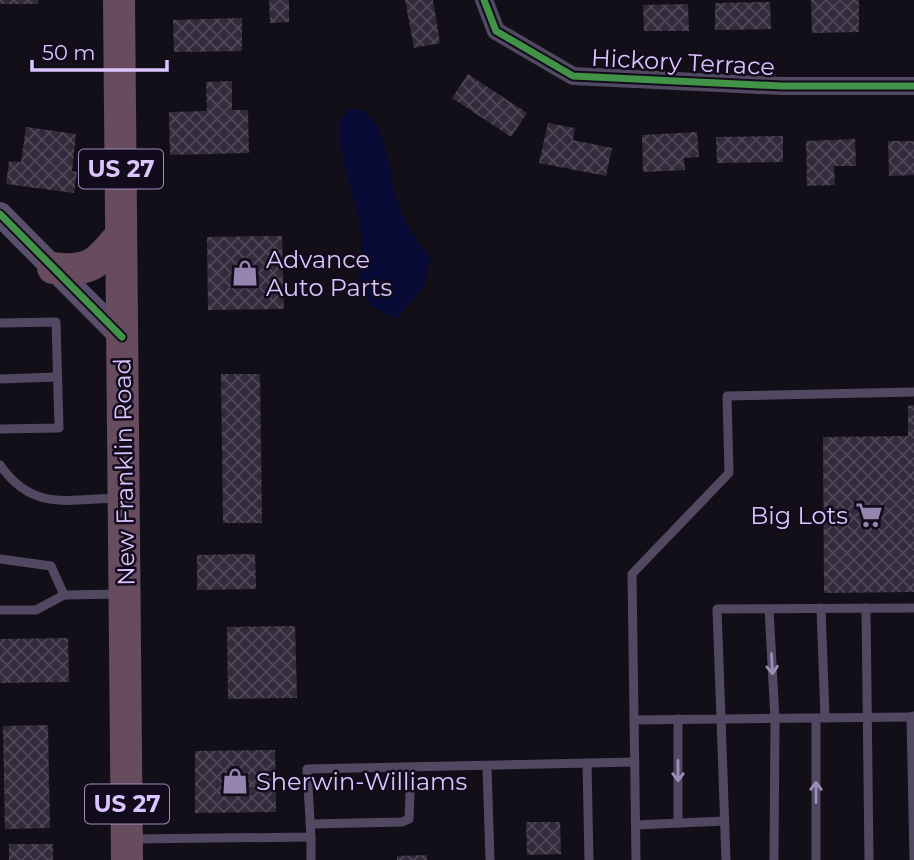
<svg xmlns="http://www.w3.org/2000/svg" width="914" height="860" viewBox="0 0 914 860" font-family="Montserrat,sans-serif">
<defs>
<pattern id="building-cross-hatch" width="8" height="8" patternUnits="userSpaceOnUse" patternTransform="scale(1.75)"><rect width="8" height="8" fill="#322b3b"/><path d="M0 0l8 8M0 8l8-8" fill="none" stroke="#4f4858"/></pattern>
</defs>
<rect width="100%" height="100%" fill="#130f18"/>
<path fill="#080b35" d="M350,109H361C393,134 387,178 402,213C409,230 419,243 431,258L424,287L396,319L370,305L359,282L362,234L340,147V121Z"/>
<g fill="url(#building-cross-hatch)">
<rect x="0" y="0" width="38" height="4"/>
<path d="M269,0H289V22L270,23Z"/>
<path d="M405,0H433L440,43L414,48Z"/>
<path d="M811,0H859V32L812,33Z"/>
<path d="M770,2L771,29L715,30V3Z"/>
<path d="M688,4L689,31H644L643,5Z"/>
<path d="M242,18V51L174,52L173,20Z"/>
<path d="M468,74L527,113L511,137L452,98Z"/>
<path d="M232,81V110H248L249,153L170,155L169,112L207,111L206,82Z"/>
<path d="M548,123L575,128L573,140L612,148L606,176L539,163Z"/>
<path d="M26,127L76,134L72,171L77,172L74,193L6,184L9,161L21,162Z"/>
<path d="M697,132L699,157L684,158L685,170L643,172L642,135Z"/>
<path d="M783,136V162L717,163L716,137Z"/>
<path d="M855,139L856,166H834L835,185L807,186L806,141Z"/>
<path d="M888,141H914V175L889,176Z"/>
<path d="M282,236L284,309L208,310L207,237Z"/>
<path d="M221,374H260L262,523H223Z"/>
<path d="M914,405V592L824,593L823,437L908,436V406Z"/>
<path d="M255,554L256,589L197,590V555Z"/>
<path d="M295,626L297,698L228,699L227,627Z"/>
<path d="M68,638L69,682L0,683V639Z"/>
<path d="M48,725L50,828L5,829L3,726Z"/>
<path d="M275,750L276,812L195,813V751Z"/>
<path d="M526,822H560L561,854L527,855Z"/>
<rect x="9" y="844" width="44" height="16"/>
<path d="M427,855V860H397V856Z"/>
</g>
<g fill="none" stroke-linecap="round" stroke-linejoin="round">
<g stroke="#504961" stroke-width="9">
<path d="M0,323L56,322L59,428L0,429"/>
<path d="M0,379L57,377"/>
<path d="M0,465C33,512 67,499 119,498"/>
<path d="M0,559L51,566L64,595"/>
<path d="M821,608L825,718"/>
<path d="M866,608L869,860"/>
<path d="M769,609L775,719L774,860"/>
<path d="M0,610H36L64,595L120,594"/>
<path d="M816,718V860"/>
<path d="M678,719V823"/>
<path d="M634,720L721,719L717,609L914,608"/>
<path d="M587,764L589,860"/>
<path d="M487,767L490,860"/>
<path d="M310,824L402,822L409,819L411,768"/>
<path d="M636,825L724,821"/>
<path d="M311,837V860"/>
<path d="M131,839L311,837L307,769L635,762"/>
<path d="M636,860L632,574L729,473L727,396L914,392"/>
<path d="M726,860L721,719L911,717"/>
<path d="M914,860L911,717L914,716"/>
</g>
<path stroke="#504961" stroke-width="18" d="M484,0L496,31L573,76L781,86H914"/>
<path stroke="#594f6c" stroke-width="24" d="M0,214L122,337"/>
<g stroke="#674b5f" stroke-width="32">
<path d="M119,0L127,860"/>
<path d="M53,268C90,273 98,263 121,235"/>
</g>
<g stroke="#120b1c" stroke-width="11">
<g id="cycleway">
<path d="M484,0L496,31L573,76L781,86H914"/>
<path d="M0,214L122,337"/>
</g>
</g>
<use href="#cycleway" stroke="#419447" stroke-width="7"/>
</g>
<defs><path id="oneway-shaft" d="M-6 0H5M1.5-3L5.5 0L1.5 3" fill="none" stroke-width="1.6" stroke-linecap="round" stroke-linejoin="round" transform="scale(1.75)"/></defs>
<g stroke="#9d8db8">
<use href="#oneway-shaft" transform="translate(772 664) rotate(87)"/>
<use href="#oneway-shaft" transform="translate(678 771) rotate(90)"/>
<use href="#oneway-shaft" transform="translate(816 792) rotate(-90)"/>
</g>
<defs>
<g id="shop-bare" transform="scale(2.1)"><path d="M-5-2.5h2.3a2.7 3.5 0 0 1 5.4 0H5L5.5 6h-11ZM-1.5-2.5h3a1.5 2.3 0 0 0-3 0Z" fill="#9685ae" stroke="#120b1c" stroke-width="2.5" paint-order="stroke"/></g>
<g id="supermarket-bare" transform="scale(2.1)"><path d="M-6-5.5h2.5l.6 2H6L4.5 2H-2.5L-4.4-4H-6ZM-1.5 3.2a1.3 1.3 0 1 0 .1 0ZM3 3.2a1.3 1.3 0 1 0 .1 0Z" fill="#9685ae" stroke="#120b1c" stroke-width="2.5" paint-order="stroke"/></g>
</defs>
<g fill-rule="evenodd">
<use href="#shop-bare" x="245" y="273"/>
<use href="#supermarket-bare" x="869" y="515"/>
<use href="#shop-bare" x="235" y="781"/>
</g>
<g text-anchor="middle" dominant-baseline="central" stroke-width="5" stroke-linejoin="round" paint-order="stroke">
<g fill="#120b1c" stroke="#9f8dbb" stroke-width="2">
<rect x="79" y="149.5" width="84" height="39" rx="5"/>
<rect x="85" y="784.5" width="84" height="39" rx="5"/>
</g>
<g font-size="23" font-weight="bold" fill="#dcc5ff">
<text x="121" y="169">US 27</text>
<text x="127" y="804">US 27</text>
</g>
<g font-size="24" fill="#dcc5ff" stroke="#120b1c">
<text transform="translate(683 62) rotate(3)">Hickory Terrace</text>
<text transform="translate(124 472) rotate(-91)">New Franklin Road</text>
</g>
<g font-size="24" fill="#dcc5ff" stroke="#120b1c" text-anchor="start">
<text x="266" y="259">Advance<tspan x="266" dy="28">Auto Parts</tspan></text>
<text x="848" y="515" text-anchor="end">Big Lots</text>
<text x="256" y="781">Sherwin-Williams</text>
</g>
</g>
<path d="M32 60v10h135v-10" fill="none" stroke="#dcc5ff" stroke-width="3.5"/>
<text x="42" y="60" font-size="21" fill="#dcc5ff" stroke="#120b1c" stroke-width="5" paint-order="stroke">50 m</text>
</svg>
